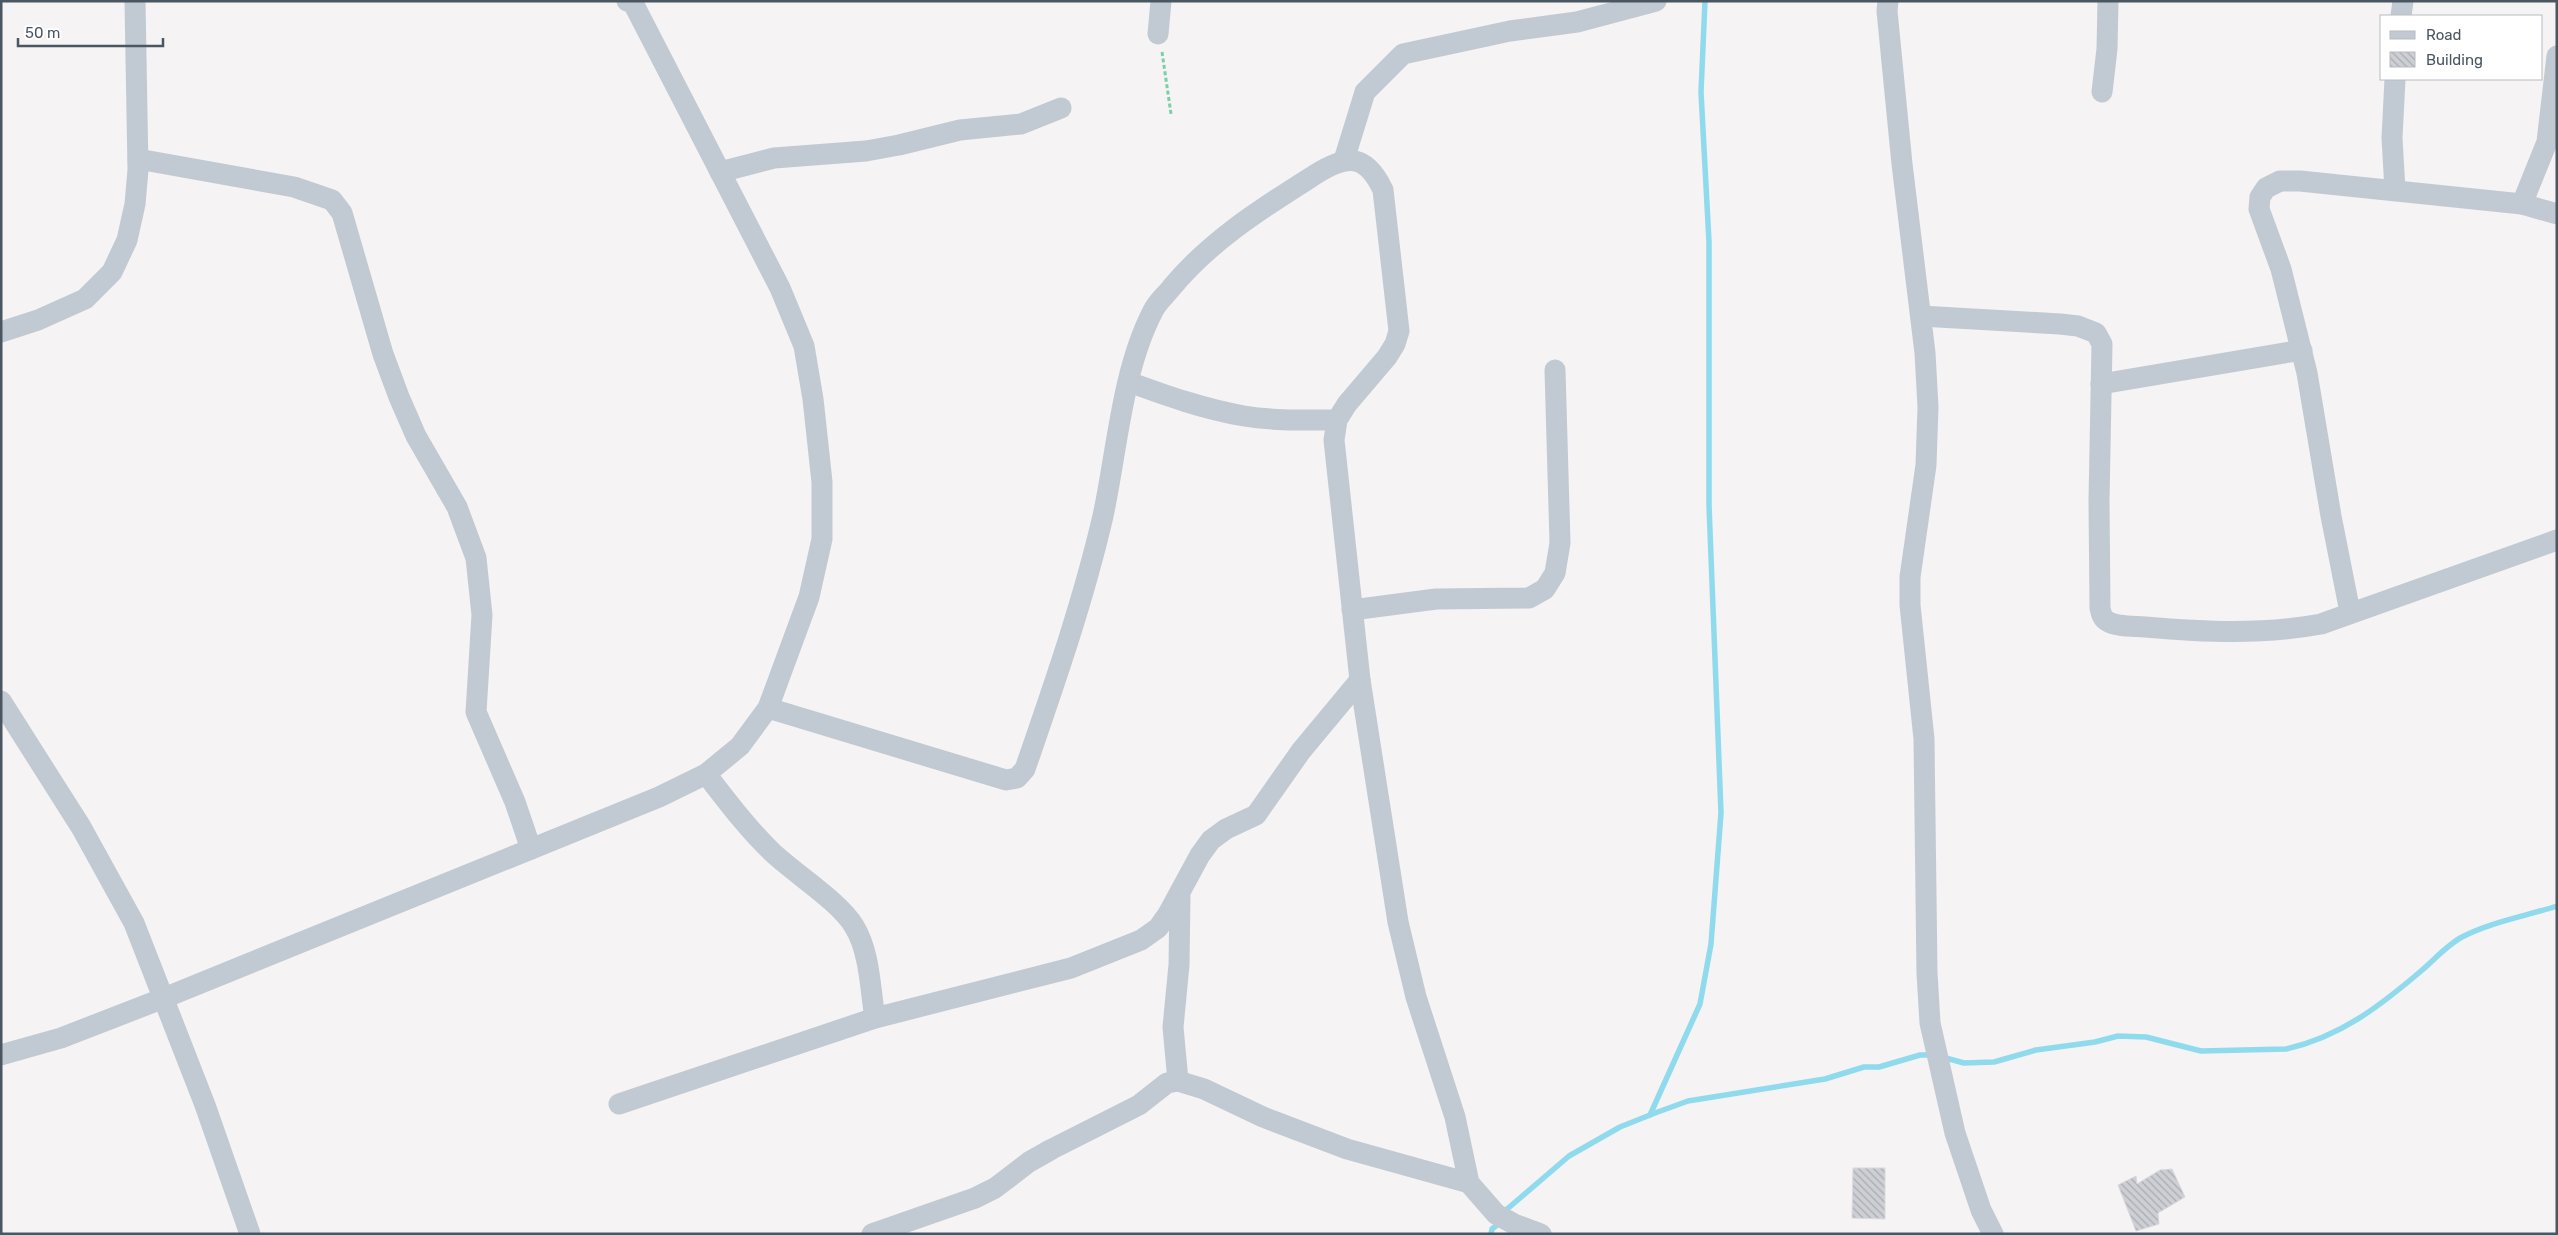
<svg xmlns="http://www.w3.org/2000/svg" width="2558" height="1235" viewBox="0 0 2558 1235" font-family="Rubik,sans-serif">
<defs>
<pattern id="building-back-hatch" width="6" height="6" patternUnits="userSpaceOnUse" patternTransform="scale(1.25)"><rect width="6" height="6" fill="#cdcfd5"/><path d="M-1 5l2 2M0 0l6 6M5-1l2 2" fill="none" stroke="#a8abb0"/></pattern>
</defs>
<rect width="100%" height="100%" fill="#f5f3f3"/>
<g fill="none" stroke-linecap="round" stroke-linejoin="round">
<g stroke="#90daee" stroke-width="5.5">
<path d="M1942,1057L1964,1063L1994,1062L2036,1050L2095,1042L2118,1036L2146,1037L2201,1051L2286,1049C2340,1037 2380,1006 2421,971C2433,961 2447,945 2462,937C2491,922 2526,916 2557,906"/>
<path d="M1650,1115L1700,1004L1711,944L1721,813L1709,505V242L1701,92L1705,1"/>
<path d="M1506,1213V1210L1569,1156L1620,1127L1655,1113L1688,1101L1825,1079L1864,1067H1879L1920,1055H1933"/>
<path d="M1491,1234L1492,1229L1502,1221"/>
</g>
</g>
<g fill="url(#building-back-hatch)" stroke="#d7d9de">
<path d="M1853,1168H1885V1219L1852,1218Z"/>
<path d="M2172,1169L2185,1197L2158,1213L2159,1224L2136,1231L2118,1185L2136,1176L2137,1184L2160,1170Z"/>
</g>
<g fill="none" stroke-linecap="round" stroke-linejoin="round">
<path stroke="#7ad0a6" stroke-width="3" stroke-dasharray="4 2.5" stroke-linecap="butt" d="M1162,52L1171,114"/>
<g stroke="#c1cad2" stroke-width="21">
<path d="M1888,1L1887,11L1902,164L1925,353L1928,407L1926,465L1910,577V605L1924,739L1927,973L1930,1023L1955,1133L1981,1210L1993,1234"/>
<path d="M2401,16L2403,1"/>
<path d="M1158,34L1161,1"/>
<path d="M2102,92L2107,49L2108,1"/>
<path d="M138,159L294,187L332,200L342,213L383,354L399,397L416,436L457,507L476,558L482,615L476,712L515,802L531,849"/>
<path d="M1344,160L1365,92L1403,54L1510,31L1577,22L1656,1"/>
<path d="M720,172L774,158L866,151L899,145L960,130L1021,124L1061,108"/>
<path d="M2395,190L2392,138L2395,79"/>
<path d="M2522,204L2547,142L2557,56"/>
<path d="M1921,316L2060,324L2078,326L2096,333L2102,344L2099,501L2100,608C2101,613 2102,618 2107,621C2116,627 2134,626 2145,627C2203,632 2263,635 2321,624L2557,540"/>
<path d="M1,332L38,320L85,299L112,272L127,240L135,204L138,170L135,1"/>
<path d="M1129,382C1167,396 1204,409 1244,416C1274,421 1306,420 1337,420"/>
<path d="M2101,384L2302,350"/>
<path d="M1352,610L1436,599L1529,598L1545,589L1555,573L1560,543L1555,370"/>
<path d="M2350,612L2331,516L2307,373L2281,269L2259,209L2260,197L2266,188L2280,181H2300L2522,204L2557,214"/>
<path d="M1,701L81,827L134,923L205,1105L250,1234"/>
<path d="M768,708L1006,780L1017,778L1025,769C1054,685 1083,602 1103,516C1117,451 1122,370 1153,311C1157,302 1166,295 1172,287C1212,239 1264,207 1316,174C1348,154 1366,154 1383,190L1399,331L1395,344L1387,357L1347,404L1337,420L1334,440L1360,680L1398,922L1416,997L1455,1117L1469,1183L1496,1214L1514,1224L1541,1234"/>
<path d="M706,774C727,801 747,828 772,852C794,873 840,902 854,926C870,952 870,988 875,1018"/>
<path d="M1,1055L61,1038L164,998L659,797L706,774L740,746L768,708L809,597L822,539V482L813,399L804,346L780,288L633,3L627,1"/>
<path d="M1178,1081L1173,1027L1179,965L1180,896"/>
<path d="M619,1104L875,1018L1071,968L1141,940L1158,928L1168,914L1200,855L1211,840L1226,829L1256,815L1301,751L1360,680"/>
<path d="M872,1234L975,1198L995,1188L1029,1162L1052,1149L1139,1105L1167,1083L1178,1081L1204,1089L1263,1117L1347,1149L1469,1183"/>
</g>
</g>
<rect width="2558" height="1235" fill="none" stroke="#4a5661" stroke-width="5"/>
<rect x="2380" y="15" width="162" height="65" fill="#ffffff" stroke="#b7bbc0"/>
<rect x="2390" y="31" width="25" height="8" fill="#c1cad2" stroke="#b7bbc0"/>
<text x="2426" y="40" font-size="15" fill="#4a5661">Road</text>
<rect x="2390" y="52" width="25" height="15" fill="url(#building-back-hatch)" stroke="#b7bbc0"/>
<text x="2426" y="65" font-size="15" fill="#4a5661">Building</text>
<path d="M18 38v8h145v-8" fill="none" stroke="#4a5661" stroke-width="2.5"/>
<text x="25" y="38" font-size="15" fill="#4a5661" stroke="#ffffff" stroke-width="4" paint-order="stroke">50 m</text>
</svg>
